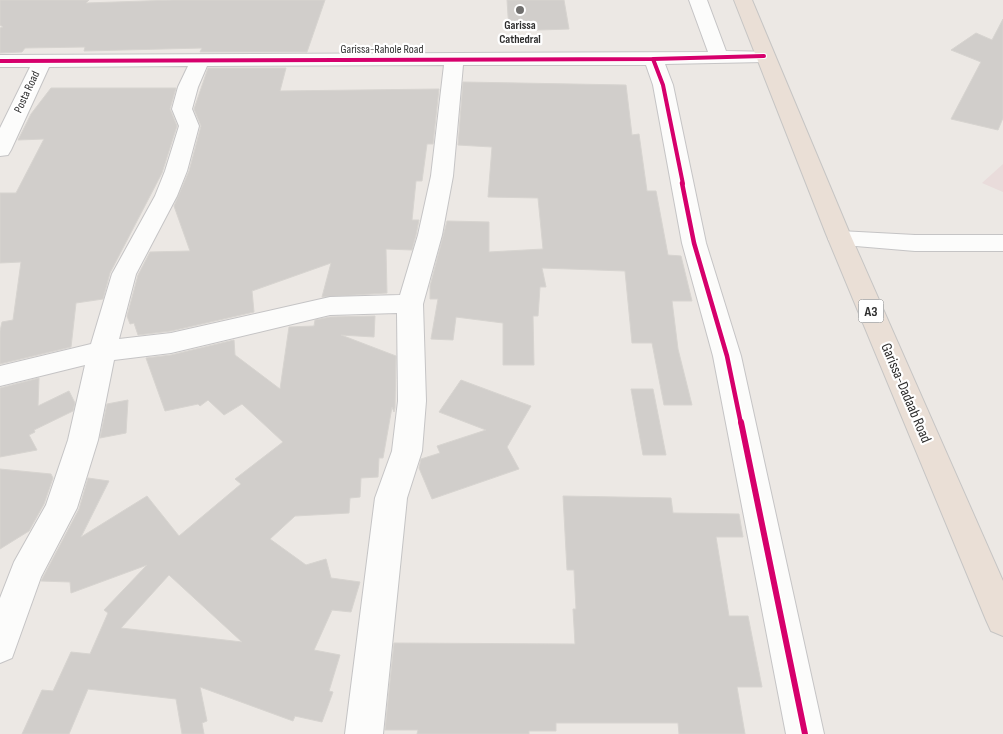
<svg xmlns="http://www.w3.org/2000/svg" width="1003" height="734" viewBox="0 0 1003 734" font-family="'Sofia Sans Condensed',sans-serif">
<rect width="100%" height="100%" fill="#ece8e4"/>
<path fill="#e9dcdb" d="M1003,164V192L982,183Z"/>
<g fill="#d1cecb" stroke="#d7d4d0" fill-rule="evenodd">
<path d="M0,0H89L86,3L173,0H325L307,52H200L202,48L84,51L85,47L25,48L22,52L0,53V28L3,27L0,25Z"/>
<path d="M507,0H564L569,29L509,31Z"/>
<path d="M1003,19V118L998,130L951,119L981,62L951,50L976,33L992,40Z"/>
<path d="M208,68H286L280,91L439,89L433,144H427L422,181H416L412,220H419L416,235L412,250L386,249L387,293L322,297L331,263L252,291L254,312L171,331L138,335L134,323L130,324L127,316L138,275L150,252L190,251L174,206L189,171L201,126L194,109Z"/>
<path d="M463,82L626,85L632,135L639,134L647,191H656L668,255L681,256L692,301H672L678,349L692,405H664L652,343H632L625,271L542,268L546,287H540L538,316H533L534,365H503V323L456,317L453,340L431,339L438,299H430V286L447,221L489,222V252L543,249L538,198L488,197L492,147L458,145Z"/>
<path d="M51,88H176L170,109L177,126L162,173L110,273L103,299L76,303L71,347L0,364V331L2,322L13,320L21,262L0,263V193H16L44,139L18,140L31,114Z"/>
<path d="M375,316L374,337L341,335L396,356L395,408L394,412L392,407L383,458H379L378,477L361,478L360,497L350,498L349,513L295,516L270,539L306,565L326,559L331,578L360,582L351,612L332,610L314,650L340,655L329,691L333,692L322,722L295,716L293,721L200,687L207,721L202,723L204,734H182L176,699L88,689L69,734H22L42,690L53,691L71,652L90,654L108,613L104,610L147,565L71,593L70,582L41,581L79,509L88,478L109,481L81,537L147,496L179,536L241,484L235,479L283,442L242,404L224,415L208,400L200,406L198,404L165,411L146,358L171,355L234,340L235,355L280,389L289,327L314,326L315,320L330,317ZM169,575L242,642L121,628Z"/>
<path d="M39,378L38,406L69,391L75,403L73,411L34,430L35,432L29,435L37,450L0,457V388Z"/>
<path d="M461,380L531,406L507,447L519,469L432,499L419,468L421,459L440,453L437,446L486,430L439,412Z"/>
<path d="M631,389H653L666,455H643Z"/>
<path d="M128,400L126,433L100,438L107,404Z"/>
<path d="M0,469L51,474L53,478L44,504L29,531L0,549Z"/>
<path d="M563,496L671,498L673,513L739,514L743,537H716L729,616H748L762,687H737L745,734H679L678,723H556V731H529V734H417L418,730H385L394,643L575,644L573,609H576L574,570H567Z"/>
</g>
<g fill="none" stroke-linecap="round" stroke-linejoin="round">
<g stroke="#c5c4c5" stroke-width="2">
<g id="street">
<path d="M689,0H707L726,51L771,52L773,56L771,60L764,62L665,64L673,85L706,243L741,356L824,734H786L713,356L682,243L653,85L646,65H463L453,176L442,235L423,304L426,401L422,451L407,498L383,734H345L375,498L392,451L398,401L397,313L330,315L171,353L114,360L98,440L77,508L41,577L12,658L0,663V598L14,562L46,505L68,440L85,365L0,386V366L91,344L112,274L155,196L165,171L179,126L172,109L178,87L188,66L49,67L11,150L8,155L0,156V128L30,67H0V55L708,52ZM444,65L431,176L418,235L400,295L330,297L171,333L119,339L136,274L177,196L187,171L199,126L192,109L198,87L207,66Z"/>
<path d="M840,231L915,235H1003V251H915L832,244L828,239L832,234Z"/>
</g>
</g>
<g stroke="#c6c5c4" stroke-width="2">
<path id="highway" d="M734,0H752L850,234L1003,581V636L991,631L986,620L826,234Z"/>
</g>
<use href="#street" fill="#fcfcfb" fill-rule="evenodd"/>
<use href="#highway" fill="#eadfd6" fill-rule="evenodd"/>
<g stroke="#fff" stroke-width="6">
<g id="cycleway-far2">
<path d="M653,59L663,85L683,184"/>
<path d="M0,61L653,59L764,56"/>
</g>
</g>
<g stroke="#fff" stroke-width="8">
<path id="cycleway-far1" d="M682,183L694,243L727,356L741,424"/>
</g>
<g stroke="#fff" stroke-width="9">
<path id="cycleway" d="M741,422L805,734"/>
</g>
<use href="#cycleway-far2" stroke="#d6006c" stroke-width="4"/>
<use href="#cycleway-far1" stroke="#d6006c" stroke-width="4.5"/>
<use href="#cycleway" stroke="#d6006c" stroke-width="6"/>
</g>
<circle fill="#706f6e" stroke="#fff" stroke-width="2" cx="520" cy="10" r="5"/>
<g text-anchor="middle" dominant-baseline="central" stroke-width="4.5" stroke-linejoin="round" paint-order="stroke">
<g font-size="12" font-weight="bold" fill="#2e2e2e" stroke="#fff">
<text x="520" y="25">Garissa<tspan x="520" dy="14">Cathedral</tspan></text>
</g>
<g font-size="12" fill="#2e2e2e" stroke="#fff">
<text x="382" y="49">Garissa-Rahole Road</text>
<text transform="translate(27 92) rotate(-65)">Posta Road</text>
</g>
<rect fill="#fff" stroke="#6d6d6d" stroke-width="1" x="858.5" y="299.5" width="25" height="23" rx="4"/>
<g font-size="14" font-weight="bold" fill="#2e2e2e">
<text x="871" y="311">A3</text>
</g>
<g font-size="15" fill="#2e2e2e" stroke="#fff">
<text transform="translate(906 393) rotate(67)">Garissa-Dadaab Road</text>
</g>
</g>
</svg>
